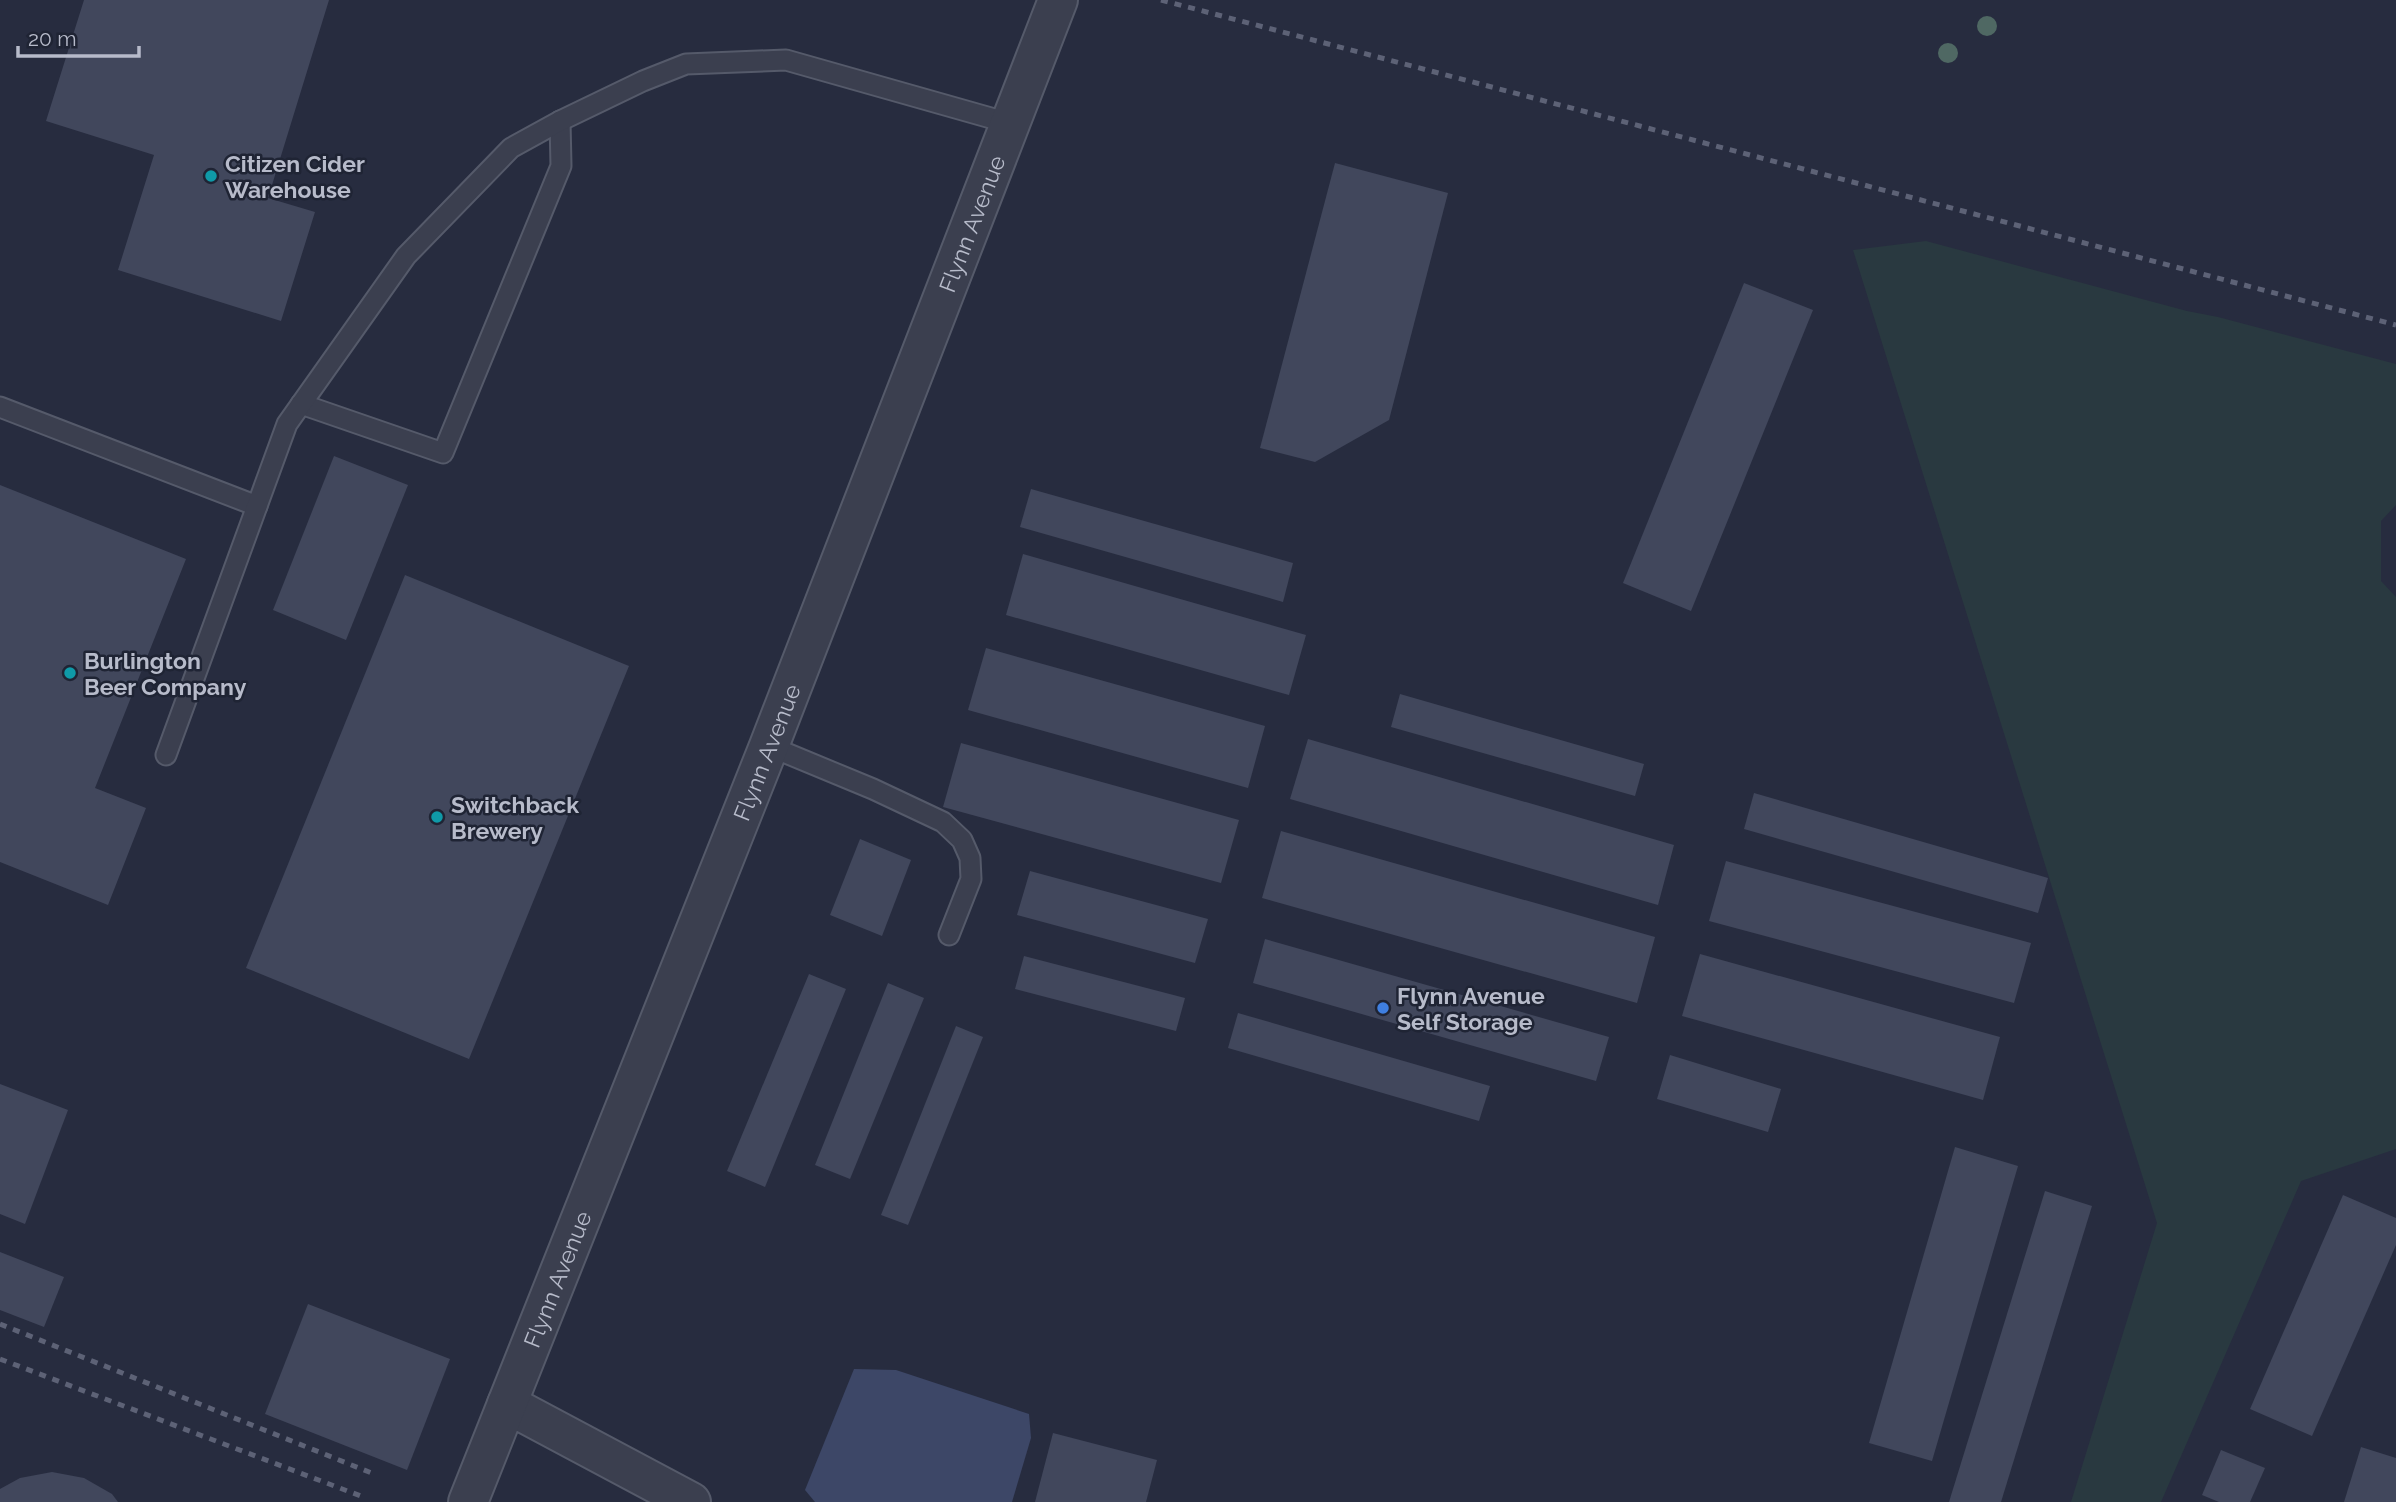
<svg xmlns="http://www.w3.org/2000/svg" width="2396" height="1502" viewBox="0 0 2396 1502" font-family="Raleway,sans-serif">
<rect width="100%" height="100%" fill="#272c3f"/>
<path fill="#293940" d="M1926,241L2187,311L2218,317L2396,364V505L2381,521V581L2396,597V1149L2301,1181L2161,1502H2071L2157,1223L1853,250Z"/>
<path fill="#3d4767" d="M854,1369L896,1370L1029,1414L1031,1438L1012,1502H815L805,1490Z"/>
<g fill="#41475c">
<path d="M84,0H329L268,198L315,212L281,321L118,270L154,155L46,121Z"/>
<path d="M1335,163L1448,193L1389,420L1315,462L1260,448Z"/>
<path d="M1744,283L1813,310L1691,611L1623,583Z"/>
<path d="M334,456L408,485L346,640L273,610Z"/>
<path d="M0,485L186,559L95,788L146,808L108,905L0,862Z"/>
<path d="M1031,489L1293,563L1283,602L1020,527Z"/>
<path d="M1023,554L1306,635L1289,695L1006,615Z"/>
<path d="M405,575L629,666L469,1059L246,968Z"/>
<path d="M986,648L1265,726L1248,788L968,710Z"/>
<path d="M1400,694L1644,764L1635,796L1391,727Z"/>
<path d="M1308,739L1674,845L1658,905L1290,799Z"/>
<path d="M961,743L1239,820L1221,883L943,807Z"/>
<path d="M1754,793L2048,878L2038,913L1744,829Z"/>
<path d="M1281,831L1655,937L1637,1003L1262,898Z"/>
<path d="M860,839L911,860L882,936L830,915Z"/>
<path d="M1726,861L2031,943L2014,1003L1709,921Z"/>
<path d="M1030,871L1208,919L1195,963L1017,915Z"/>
<path d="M1265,939L1609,1037L1596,1081L1253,983Z"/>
<path d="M1700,954L2000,1037L1983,1100L1682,1016Z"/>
<path d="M1024,956L1185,998L1176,1031L1015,989Z"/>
<path d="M809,974L846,989L765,1187L727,1171Z"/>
<path d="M888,983L924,998L850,1179L815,1165Z"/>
<path d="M1238,1013L1490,1086L1479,1121L1228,1048Z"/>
<path d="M956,1026L983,1037L908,1225L881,1215Z"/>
<path d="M1670,1055L1781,1089L1768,1132L1657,1099Z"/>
<path d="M0,1084L68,1110L25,1224L0,1214Z"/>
<path d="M1955,1147L2018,1166L1932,1461L1869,1443Z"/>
<path d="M2045,1191L2092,1206L2001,1502H1949Z"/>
<path d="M2343,1195L2396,1218V1245L2312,1436L2250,1409Z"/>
<path d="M0,1252L64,1277L44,1327L0,1310Z"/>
<path d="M308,1304L450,1359L407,1470L265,1414Z"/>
<path d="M1053,1433L1157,1460L1146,1502H1035Z"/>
<path d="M2361,1447L2396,1458V1502H2344Z"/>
<path d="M2221,1450L2265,1468L2250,1502H2219L2202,1495Z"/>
<path d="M52,1472L84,1478L112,1494L118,1502H0V1489L20,1478Z"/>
</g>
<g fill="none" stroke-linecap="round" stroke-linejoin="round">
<g stroke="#555a6a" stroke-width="23">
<g id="service">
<path d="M301,404L443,453L561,166L560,121"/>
<path d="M0,407L257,506"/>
<path d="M769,746L873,789L943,822L962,840L970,858L971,879L949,935"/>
<path d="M166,755L287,424L406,256L511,148L560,121L643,81L686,64L786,60L1012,124"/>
</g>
</g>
<g stroke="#555a6a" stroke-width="42">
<path id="minor" d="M507,1404L691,1502"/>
</g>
<g stroke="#555a6a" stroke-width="42">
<g id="tertiary">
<path id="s1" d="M468,1502L769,746L1058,0"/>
</g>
</g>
<use href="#service" stroke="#3b3f4f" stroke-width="19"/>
<use href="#minor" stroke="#3b3f4f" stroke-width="38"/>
<use href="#tertiary" stroke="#3b3f4f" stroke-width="38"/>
<g stroke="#5d6276" stroke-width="5" stroke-dasharray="7 7" stroke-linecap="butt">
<path d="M1161,0L2396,325"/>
<path d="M0,1324L374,1474"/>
<path d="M0,1359L366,1498"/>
</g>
</g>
<g fill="#4f6863">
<circle cx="1987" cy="26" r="10"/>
<circle cx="1948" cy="53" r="10"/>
</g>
<g fill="#0f9aa8" stroke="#1f2434" stroke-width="2.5">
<circle cx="211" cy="176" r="7"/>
<circle cx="70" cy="673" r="7"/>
<circle cx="437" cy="817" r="7"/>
</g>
<circle fill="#3f7fe0" stroke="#1f2434" stroke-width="2.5" cx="1383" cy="1008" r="7"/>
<g text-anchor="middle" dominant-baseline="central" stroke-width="5" stroke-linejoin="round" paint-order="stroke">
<g font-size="23" font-weight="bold" fill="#b7bbca" stroke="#1f2434" text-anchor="start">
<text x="225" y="163">Citizen Cider<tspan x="225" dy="26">Warehouse</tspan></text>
<text x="84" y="660">Burlington<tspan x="84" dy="26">Beer Company</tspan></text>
<text x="451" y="804">Switchback<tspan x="451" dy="26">Brewery</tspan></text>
<text x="1397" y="995">Flynn Avenue<tspan x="1397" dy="26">Self Storage</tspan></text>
</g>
<g font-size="23" fill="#b7bbca" stroke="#1f2434">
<text stroke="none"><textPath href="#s1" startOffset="1374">Flynn Avenue</textPath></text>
<text stroke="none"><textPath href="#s1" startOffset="807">Flynn Avenue</textPath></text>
<text stroke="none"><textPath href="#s1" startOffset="240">Flynn Avenue</textPath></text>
</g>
</g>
<path d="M18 46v10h121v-10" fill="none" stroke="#b7bbca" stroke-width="3.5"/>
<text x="28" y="46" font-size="21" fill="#b7bbca" stroke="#1f2434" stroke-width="5" paint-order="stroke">20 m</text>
</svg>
